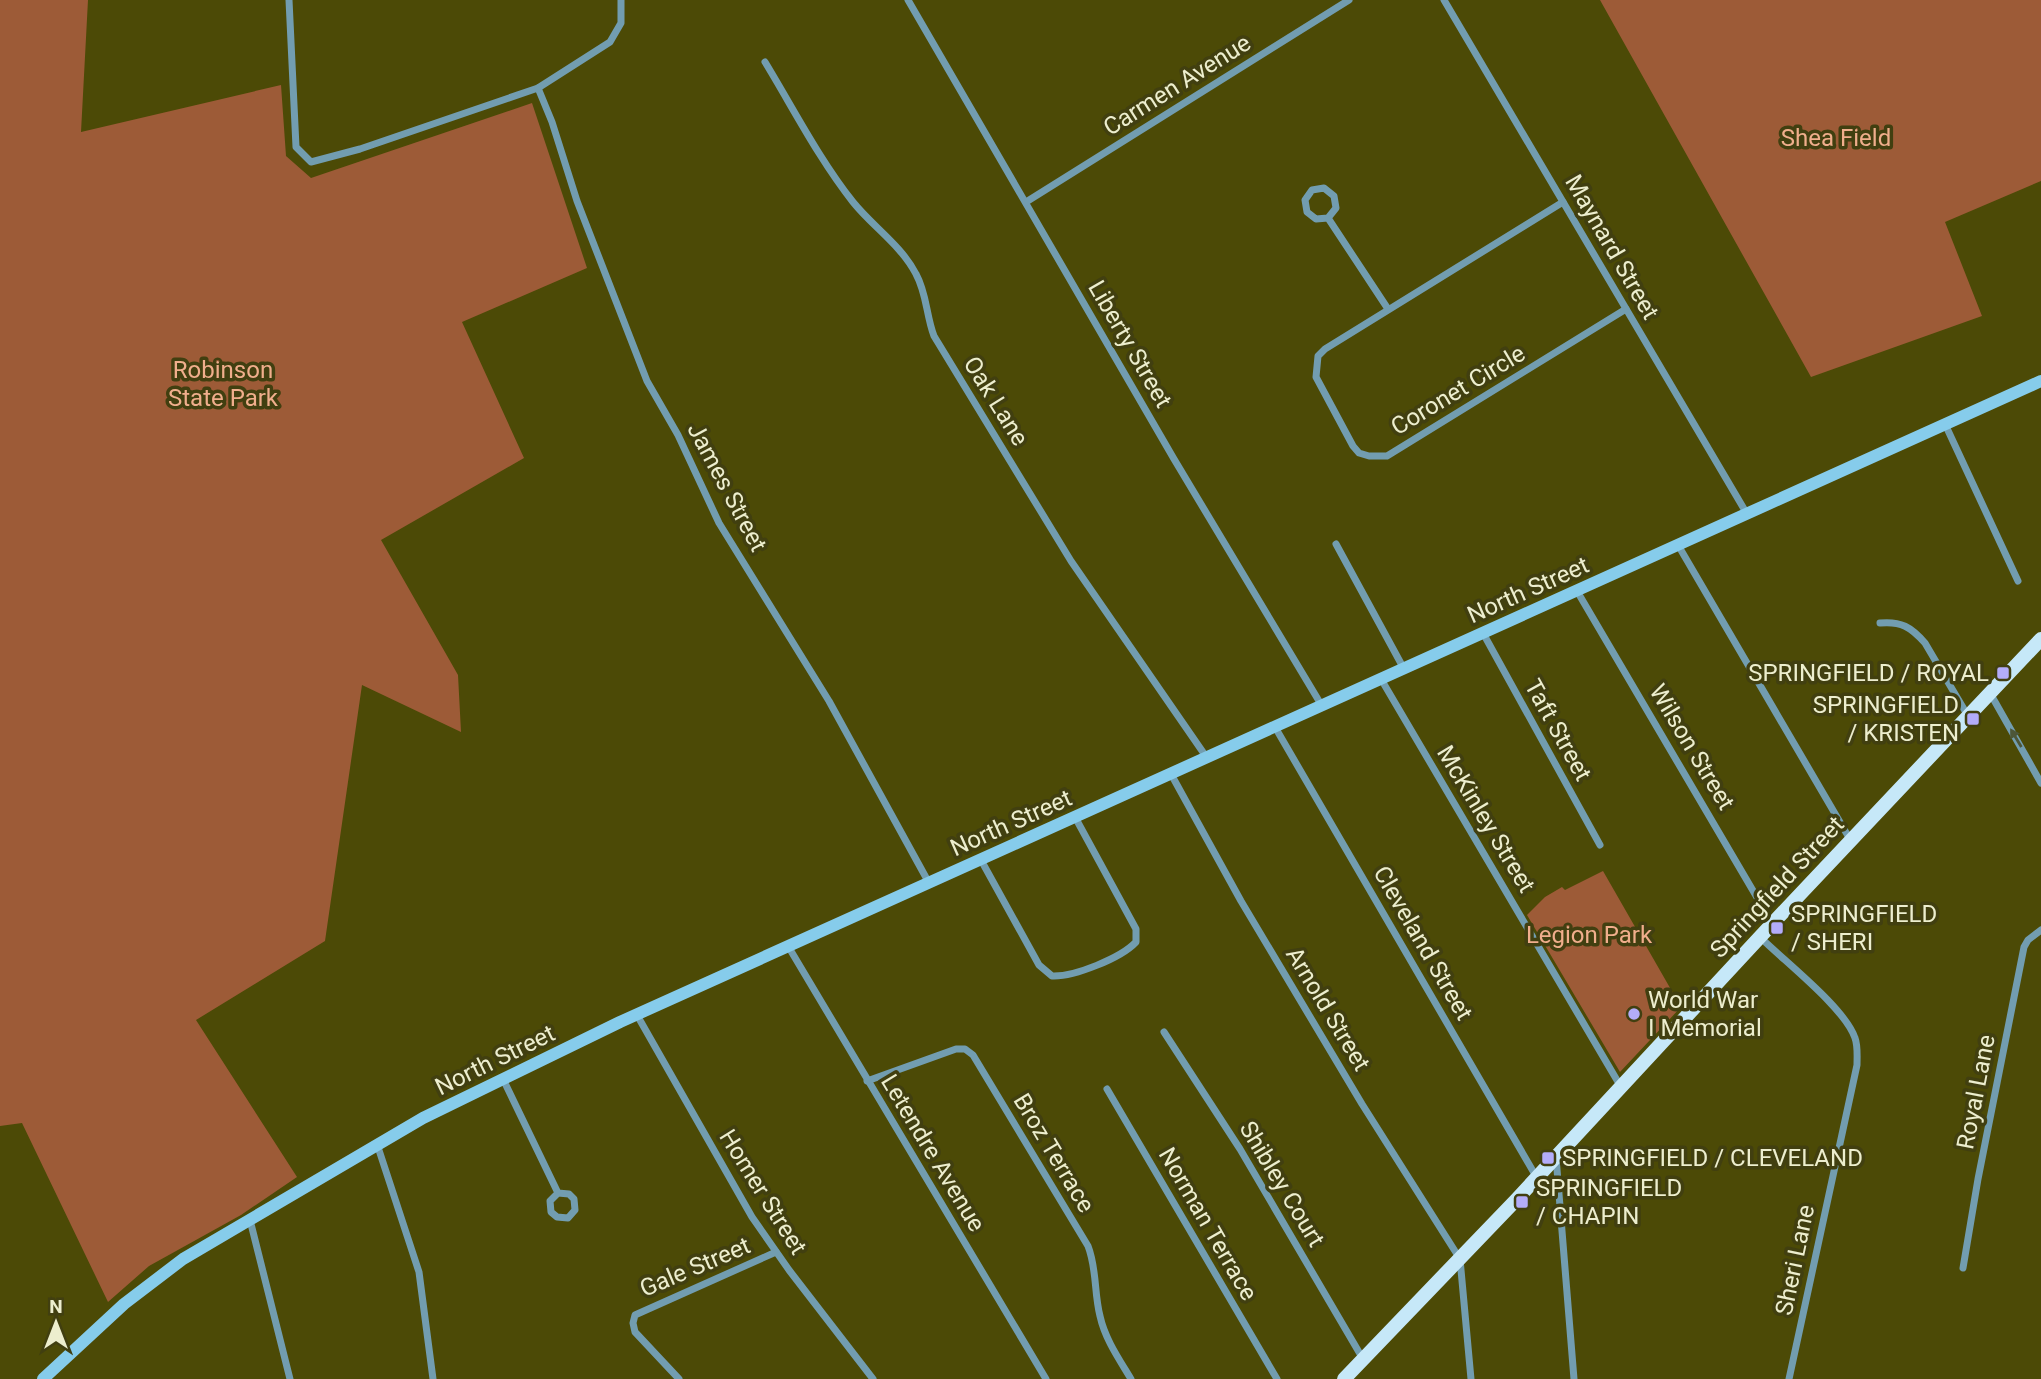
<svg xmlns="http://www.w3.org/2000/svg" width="2041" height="1379" viewBox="0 0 2041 1379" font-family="Roboto,sans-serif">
<rect width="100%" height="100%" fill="#4c4a06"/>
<g fill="#9d5b37">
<path d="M0,0H88L81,132L281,85L286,156L311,178L532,103L587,268L462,322L524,458L381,540L458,675L461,732L362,685L325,941L196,1020L297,1177L241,1215L149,1266L108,1302L22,1123L0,1126Z"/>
<path d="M1600,0H2041V181L1945,222L1982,316L1811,377Z"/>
<path d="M1603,871L1681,1007L1620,1072L1527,915L1545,897L1562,887L1565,890Z"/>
</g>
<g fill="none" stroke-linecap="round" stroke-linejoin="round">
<g stroke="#729db0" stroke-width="7">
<path d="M289,0L296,147L311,162L360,149L538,88L610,42L621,23V0"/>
<path d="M908,0L1174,459L1322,706"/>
<path d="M1444,0L1747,514"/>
<path d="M765,62C793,108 819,159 853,202C873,227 901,245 916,274C927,294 926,315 934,336L1071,561L1207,758"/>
<path d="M538,88L552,122L577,201L647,381L678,435L719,523L829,701L929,883"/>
<path d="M1026,202L1349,0"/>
<path d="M1563,202L1325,349L1318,356L1316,377L1353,446L1359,453L1369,456H1387L1626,309"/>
<path d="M1328,218L1316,219L1307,212L1305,200L1312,190L1324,188L1334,196L1336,208L1328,218L1388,309"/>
<path d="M1945,424L2018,581"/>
<path d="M1336,544L1404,669"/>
<path d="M1678,545L1851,841"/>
<path d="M1577,591L1772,923"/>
<path d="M1880,623C1901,621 1911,627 1925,643L1968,716"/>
<path d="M1483,633L1600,845"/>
<path d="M1381,679L1621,1087"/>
<path d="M1990,693L2041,783"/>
<path d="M1275,727L1537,1178"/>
<path d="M1171,774L1241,901L1362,1104L1460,1259L1471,1379"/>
<path d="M981,860L1039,965L1052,976C1074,977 1121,958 1136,942V929L1075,817"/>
<path d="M1760,937C1784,961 1845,1008 1855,1038C1858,1046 1857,1056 1857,1065L1789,1379"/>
<path d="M788,946L1046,1379"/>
<path d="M637,1015L752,1217L789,1270L873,1379"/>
<path d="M1164,1032L1240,1149L1363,1359"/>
<path d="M503,1079L558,1193L550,1201L551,1212L557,1217L568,1218L575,1210L574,1199L569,1194L558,1193"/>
<path d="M867,1081L956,1049H965L973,1055L1088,1246C1097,1269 1094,1293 1100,1316C1105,1339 1119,1359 1131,1379"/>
<path d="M1107,1089L1277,1379"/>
<path d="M377,1144L419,1272L433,1379"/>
<path d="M1556,1157L1574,1379"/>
<path d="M250,1220L290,1379"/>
<path d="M1963,1268L1978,1179L2024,947L2028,940L2041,930"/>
<path d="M679,1379L635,1332L633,1323L635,1315L776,1252"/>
</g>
<path stroke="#86cceb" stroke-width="12" d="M43,1379L124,1304L183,1259L423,1118L620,1022L2041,381"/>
<path stroke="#c6e8f8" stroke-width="14" d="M1344,1379L1516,1200L1772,924L2041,639"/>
</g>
<defs><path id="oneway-solid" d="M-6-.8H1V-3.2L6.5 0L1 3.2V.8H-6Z" transform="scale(1.75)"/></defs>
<use fill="#4d5638" href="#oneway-solid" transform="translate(2016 738) rotate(-121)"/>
<g fill="#b3acf9" stroke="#413f10" stroke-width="2.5">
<rect x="1996" y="666" width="14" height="14" rx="3.5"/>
<rect x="1966" y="712" width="14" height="14" rx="3.5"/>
<rect x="1770" y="921" width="14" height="14" rx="3.5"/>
<circle cx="1634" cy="1014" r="7"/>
<rect x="1541" y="1151" width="14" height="14" rx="3.5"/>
<rect x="1515" y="1195" width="14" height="14" rx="3.5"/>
</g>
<g text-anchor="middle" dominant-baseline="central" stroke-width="7" stroke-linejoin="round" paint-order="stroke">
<g font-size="24" fill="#edeece" stroke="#413f10">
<text transform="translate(1177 85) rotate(-32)">Carmen Avenue</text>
<text transform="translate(1612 247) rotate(60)">Maynard Street</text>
<text transform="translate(1130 344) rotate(60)">Liberty Street</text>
<text transform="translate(1458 390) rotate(-31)">Coronet Circle</text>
<text transform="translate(996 401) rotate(58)">Oak Lane</text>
<text transform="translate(727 487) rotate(62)">James Street</text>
<text transform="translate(1528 590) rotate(-24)">North Street</text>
<text transform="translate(1558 730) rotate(61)">Taft Street</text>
<text transform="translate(1692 747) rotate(59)">Wilson Street</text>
<text transform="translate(1486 819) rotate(59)">McKinley Street</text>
<text transform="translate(1011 823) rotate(-24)">North Street</text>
<text transform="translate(1777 887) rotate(-47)">Springfield Street</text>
<text transform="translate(1423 943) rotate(60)">Cleveland Street</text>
<text transform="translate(1328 1009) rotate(59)">Arnold Street</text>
<text transform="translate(495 1060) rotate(-26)">North Street</text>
<text transform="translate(1976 1092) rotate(-79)">Royal Lane</text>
<text transform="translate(933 1153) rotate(59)">Letendre Avenue</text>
<text transform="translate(1054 1153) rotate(59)">Broz Terrace</text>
<text transform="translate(1282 1184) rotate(59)">Shibley Court</text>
<text transform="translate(763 1192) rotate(58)">Homer Street</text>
<text transform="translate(1208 1224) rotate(60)">Norman Terrace</text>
<text transform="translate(1795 1260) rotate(-78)">Sheri Lane</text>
<text transform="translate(695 1267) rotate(-23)">Gale Street</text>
</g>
<g font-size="24" fill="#f0ae8c" stroke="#413f10">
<text x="1836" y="138">Shea Field</text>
<text x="223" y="370">Robinson<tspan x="223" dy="28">State Park</tspan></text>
<text x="1589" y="935">Legion Park</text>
</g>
<g font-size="24" fill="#edeece" stroke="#413f10" text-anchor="start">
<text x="1989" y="673" text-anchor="end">SPRINGFIELD / ROYAL</text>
<text x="1959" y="705" text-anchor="end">SPRINGFIELD<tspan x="1959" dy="28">/ KRISTEN</tspan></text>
<text x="1791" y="914">SPRINGFIELD<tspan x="1791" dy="28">/ SHERI</tspan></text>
<text x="1648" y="1000">World War<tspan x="1648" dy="28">I Memorial</tspan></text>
<text x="1562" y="1158">SPRINGFIELD / CLEVELAND</text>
<text x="1536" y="1188">SPRINGFIELD<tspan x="1536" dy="28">/ CHAPIN</tspan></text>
</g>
</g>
<g transform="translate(56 1323)" stroke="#413f10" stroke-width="5" paint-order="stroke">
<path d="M0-5L12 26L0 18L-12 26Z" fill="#edeece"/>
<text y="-10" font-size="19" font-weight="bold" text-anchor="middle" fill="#edeece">N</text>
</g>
</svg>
